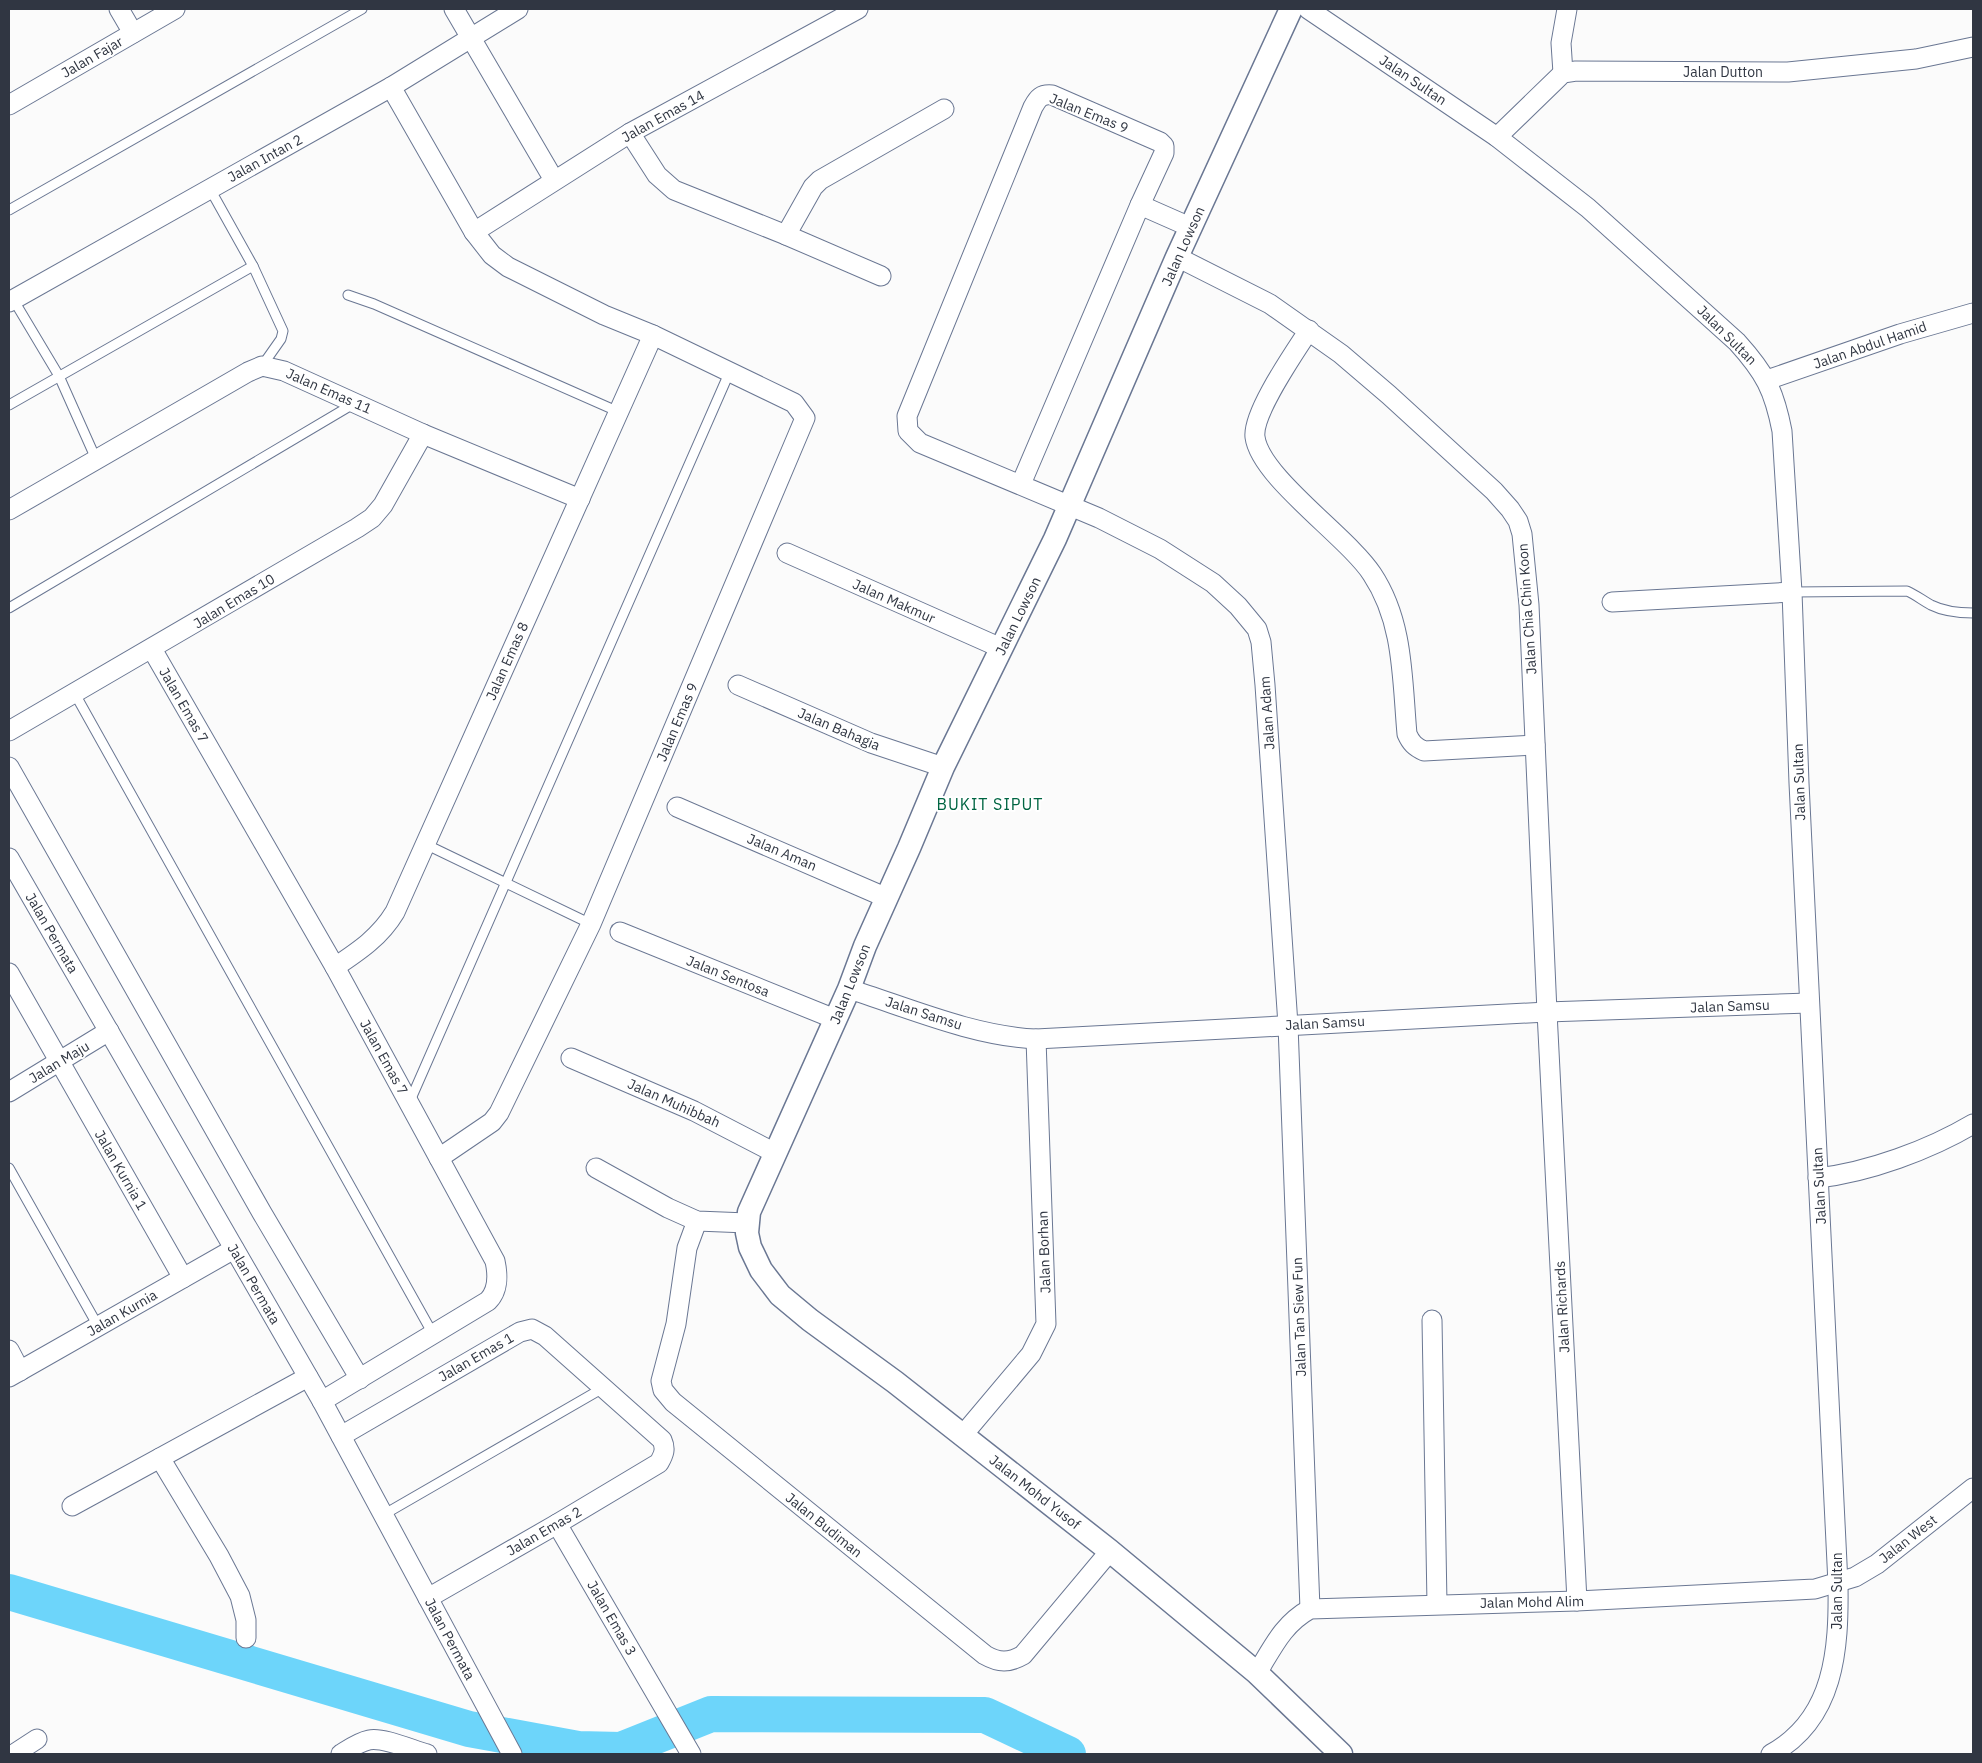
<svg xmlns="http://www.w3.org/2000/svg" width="1982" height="1763" viewBox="0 0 1982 1763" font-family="'IBM Plex Sans',sans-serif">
<rect width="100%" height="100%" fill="#fbfbfb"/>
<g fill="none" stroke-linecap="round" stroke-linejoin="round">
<path stroke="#6dd5fa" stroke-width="36" d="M9,1592L469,1729L578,1749L621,1750L711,1714L985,1715L1068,1754"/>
<g stroke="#6a7793" stroke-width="11">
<g id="service">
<path d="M210,189L253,266L283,331L281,339L262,366"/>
<path d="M9,210L362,9"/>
<path d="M348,295L374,304L619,412"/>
<path d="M13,299L59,376L96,459"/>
<path d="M9,405L253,266"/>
<path d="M1792,592L1907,591C1916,595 1922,600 1931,605C1943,611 1959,613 1973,613"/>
<path d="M9,608L355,403"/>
<path d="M75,694L433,1334"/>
<path d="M425,844L591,924"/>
<path d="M410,1101L730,371"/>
<path d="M9,1168L98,1326"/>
<path d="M383,1515L603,1388"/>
</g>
</g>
<g stroke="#6a7793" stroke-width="21">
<g id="minor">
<path d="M119,9L133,33"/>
<path d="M454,9L554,180"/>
<path d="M1308,9L1497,137L1588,208L1737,342C1765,373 1774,390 1782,431L1792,592L1799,783L1838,1584C1839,1649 1835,1719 1771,1754"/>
<path d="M1563,73L1561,43L1567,9"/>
<path d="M391,87L474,232L492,255L508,267L604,315L653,335L794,403L805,418L591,924L499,1113L492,1122L439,1158"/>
<path d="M9,105L175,9"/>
<path d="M630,133L657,175L674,190L786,235L881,276"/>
<path d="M1497,137L1563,73L1576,71L1788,72L1916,59L1973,47"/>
<path d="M1140,205L1190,227"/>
<path d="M474,232L630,133L858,9"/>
<path d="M786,235L813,187L820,180L944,109"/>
<path d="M1177,257L1270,304L1341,354L1389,395L1494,491L1510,509L1518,521L1522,534L1529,605L1547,1012L1577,1601"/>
<path d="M9,302L391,87L518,9"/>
<path d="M1309,330C1295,352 1252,413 1255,437C1260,477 1348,537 1372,574C1404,622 1402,679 1407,734C1411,743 1415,747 1424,751L1535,745"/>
<path d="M1767,380L1900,334L1973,313"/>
<path d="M1021,484L1140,205L1164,153V146L1160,142L1052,95C1041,94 1038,98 1033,107L907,416L908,431L920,443L1099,518L1160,549L1213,583L1238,606L1257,629L1261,642L1265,685L1288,1025L1310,1609"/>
<path d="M9,510L248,372L262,366L284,371L423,434L580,499"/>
<path d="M787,553L1001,648"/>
<path d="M1612,602L1792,592"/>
<path d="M152,649L335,967L495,1261C498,1275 499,1290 488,1301L322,1401"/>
<path d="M738,685L871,743L943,767"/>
<path d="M9,731L357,528L372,518L383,505L423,434"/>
<path d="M9,767L262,1213L360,1379"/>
<path d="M677,807L887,898"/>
<path d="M9,858L322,1401L512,1754"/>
<path d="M620,932L835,1019"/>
<path d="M335,967C359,951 380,937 395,912L653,335"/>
<path d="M9,973L183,1278"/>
<path d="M849,989C909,1008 973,1036 1036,1039L1547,1012L1809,1003"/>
<path d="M571,1058L694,1111L775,1153"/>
<path d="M9,1092L109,1031"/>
<path d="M596,1168L668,1208L697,1221L747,1223"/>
<path d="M1818,1178C1869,1172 1929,1150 1973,1124"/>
<path d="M697,1221L687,1248L676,1324L661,1381L663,1390L673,1402L985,1655C999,1663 1009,1663 1023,1655L1110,1551"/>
<path d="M1432,1320L1437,1604"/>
<path d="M9,1350L20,1371"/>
<path d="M9,1377L234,1249"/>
<path d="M341,1436L520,1332L532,1329L545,1336L662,1440C666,1449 664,1454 659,1463L557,1524L428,1598"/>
<path d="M962,1436L1031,1354L1046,1324L1036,1039"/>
<path d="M160,1458L219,1556L240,1596L246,1620V1638"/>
<path d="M72,1506L308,1377"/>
<path d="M557,1524L691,1754"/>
<path d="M1257,1673C1273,1647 1283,1624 1310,1609L1577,1601L1815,1589L1855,1577L1877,1564L1973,1488"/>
<path d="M14,1754L37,1739"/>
<path d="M341,1754C349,1749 359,1742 369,1740C384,1737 412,1750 427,1754"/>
</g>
</g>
<g stroke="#6a7793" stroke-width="25">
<path id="tertiary" d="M1291,9L1177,257L1055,539L943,767L909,848L865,946L849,989L749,1212L747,1233L750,1247L761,1270L780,1295L810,1320L895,1382L1110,1551L1257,1673L1341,1754"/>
</g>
<use href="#service" stroke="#fff" stroke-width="9"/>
<use href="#minor" stroke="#fff" stroke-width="19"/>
<use href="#tertiary" stroke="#fff" stroke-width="22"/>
</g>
<g text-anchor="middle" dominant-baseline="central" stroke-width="4" stroke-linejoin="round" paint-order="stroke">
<g font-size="14" fill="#303642" stroke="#fff">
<text transform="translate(92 57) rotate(-30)">Jalan Fajar</text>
<text x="1723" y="72">Jalan Dutton</text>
<text transform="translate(1413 80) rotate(34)">Jalan Sultan</text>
<text transform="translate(1089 113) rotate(22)">Jalan Emas 9</text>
<text transform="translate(663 116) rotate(-29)">Jalan Emas 14</text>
<text transform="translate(265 158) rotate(-29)">Jalan Intan 2</text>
<text transform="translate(1183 246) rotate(-66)">Jalan Lowson</text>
<text transform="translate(1727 335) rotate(45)">Jalan Sultan</text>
<text transform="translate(1870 345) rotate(-19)">Jalan Abdul Hamid</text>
<text transform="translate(329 391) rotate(24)">Jalan Emas 11</text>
<text transform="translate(234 601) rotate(-31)">Jalan Emas 10</text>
<text transform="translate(894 601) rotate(24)">Jalan Makmur</text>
<text transform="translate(1527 609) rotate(-94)">Jalan Chia Chin Koon</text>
<text transform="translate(1018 616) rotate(-64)">Jalan Lowson</text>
<text transform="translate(507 661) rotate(-66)">Jalan Emas 8</text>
<text transform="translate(184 705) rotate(60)">Jalan Emas 7</text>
<text transform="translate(1267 713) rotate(-94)">Jalan Adam</text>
<text transform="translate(677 722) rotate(-67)">Jalan Emas 9</text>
<text transform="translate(839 729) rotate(23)">Jalan Bahagia</text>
<text transform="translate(1799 782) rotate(-92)">Jalan Sultan</text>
<text transform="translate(782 852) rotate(23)">Jalan Aman</text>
<text transform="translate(52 933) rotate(60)">Jalan Permata</text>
<text transform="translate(728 976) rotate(22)">Jalan Sentosa</text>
<text transform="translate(850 984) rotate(-68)">Jalan Lowson</text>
<text transform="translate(1730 1006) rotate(-2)">Jalan Samsu</text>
<text transform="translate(924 1013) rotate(18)">Jalan Samsu</text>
<text transform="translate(1325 1023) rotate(-3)">Jalan Samsu</text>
<text transform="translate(384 1057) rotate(61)">Jalan Emas 7</text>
<text transform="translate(59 1062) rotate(-31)">Jalan Maju</text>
<text transform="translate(674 1103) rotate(24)">Jalan Muhibbah</text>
<text transform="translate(121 1170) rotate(60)">Jalan Kurnia 1</text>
<text transform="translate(1819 1186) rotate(-93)">Jalan Sultan</text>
<text transform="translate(1044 1252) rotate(-92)">Jalan Borhan</text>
<text transform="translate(254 1284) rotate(60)">Jalan Permata</text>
<text transform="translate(1562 1307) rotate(-93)">Jalan Richards</text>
<text transform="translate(122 1313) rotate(-30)">Jalan Kurnia</text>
<text transform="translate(1299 1317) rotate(-92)">Jalan Tan Siew Fun</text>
<text transform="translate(476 1357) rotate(-30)">Jalan Emas 1</text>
<text transform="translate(1035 1492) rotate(38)">Jalan Mohd Yusof</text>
<text transform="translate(824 1525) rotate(39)">Jalan Budiman</text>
<text transform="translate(544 1531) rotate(-30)">Jalan Emas 2</text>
<text transform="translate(1908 1539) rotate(-38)">Jalan West</text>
<text transform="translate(1837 1591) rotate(-90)">Jalan Sultan</text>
<text transform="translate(1532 1602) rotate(-1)">Jalan Mohd Alim</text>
<text transform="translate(612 1618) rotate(60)">Jalan Emas 3</text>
<text transform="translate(450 1639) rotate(62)">Jalan Permata</text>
</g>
<g font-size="16" letter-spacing="1" fill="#006542" stroke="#fff">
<text x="990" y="804">BUKIT SIPUT</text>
</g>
</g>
<rect width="1982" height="1763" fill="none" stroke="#303642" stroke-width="20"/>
</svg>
